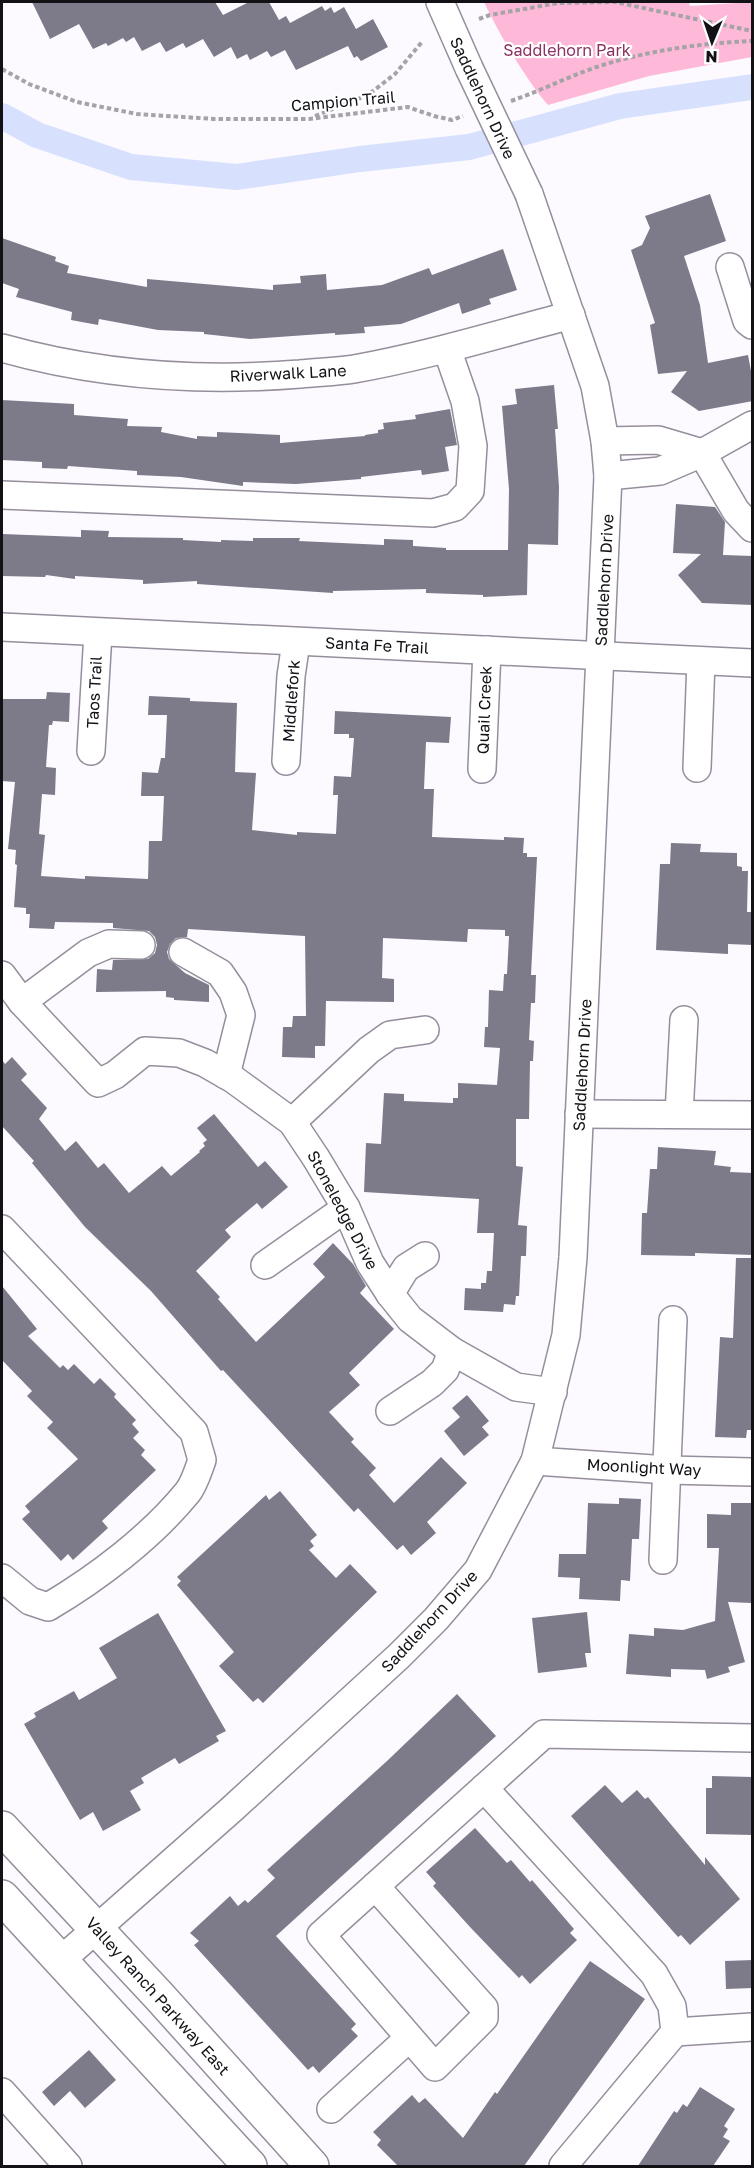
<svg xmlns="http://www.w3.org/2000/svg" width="754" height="2168" viewBox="0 0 754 2168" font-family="'Golos Text',sans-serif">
<rect width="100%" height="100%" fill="#fcf9ff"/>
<path fill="#feb9d9" d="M484,2H689L690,6L752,2V57L649,76L548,105C526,80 498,32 484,2Z"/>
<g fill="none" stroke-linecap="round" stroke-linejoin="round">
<path stroke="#d7e1fe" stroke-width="26" d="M2,116L37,135L131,167L237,177L360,159L469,147L620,106L752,87"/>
</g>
<g fill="#7d7b8a">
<path d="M32,2H215L223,15L249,2H269L279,20L286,16L290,23L322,6L325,11L331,7L334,13L344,7L356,29L373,19L388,47L361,61L357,56L354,58L348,46L296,70L285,50L271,57L267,51L250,60L247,54L237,59L231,47L214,57L203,39L186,48L183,43L166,52L160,42L142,51L134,37L126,42L123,38L108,46L106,43L93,49L79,24L50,39Z"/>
<path d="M710,194L726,241L684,256L700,305L708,363L748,355L753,382V401L699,411L671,392L687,371L658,374L650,325L655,323L631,250L642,245L650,228L645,216Z"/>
<path d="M2,238L56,257L55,261L69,266L67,273L147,287V279L273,290V285L301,283L300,276L326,274L327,290L382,285L429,268L432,275L503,249L517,290L489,299L491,304L462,314L459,303L401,324L364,327L365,333L335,335V333L250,339L204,334V332L158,330L99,319L98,325L71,320L72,312L16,297L19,289L2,283Z"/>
<path d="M554,385L558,429H555L559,487L558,545L528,544L527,595L483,597V595L426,593V589L333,591V593L197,584V581L143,584V580L75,576V579L46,575L45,577L2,576V534L81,537V530L109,531L108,537L183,538V540L221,542V540L253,541V538H300L299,541L384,545V539L413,540V546L446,548V550H508L509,489L502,406L517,404L515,389Z"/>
<path d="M2,400L74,404V415L128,419L127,426L162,427L161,432L197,439V436L217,437V432L280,435V443L365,436V435L378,433V430L384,429L383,423L416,419L415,415L450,409L457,445L445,447L449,471L422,475L421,470L361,477V479L296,484L243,482V486L181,477L137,475V471L68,466L67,469L42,468V462L2,460Z"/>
<path d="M676,504L715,507L725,522L723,555L753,556V605L702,603L678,575L701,554L673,553Z"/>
<path d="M47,692L70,693L69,722L53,721L52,725H49L46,767L56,768L55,795L42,794L39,834L45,835L41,876L85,879V876L148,879L149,841H162L164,796H141L142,772L158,773L161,758H165L167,715H148L149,696L190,698V701L237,703L235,772L256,773L252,830L297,835V832L336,834L338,795H333L334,776L351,777L354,738H349V734H334L335,711L451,717L449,743L426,742L424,789H434L432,837L504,840V837L524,838L523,853H527V857H537L531,975H536L535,1003H531L529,1040L534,1041L533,1061H530L529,1119H516V1166L523,1167L518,1225L527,1226L526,1256H521L519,1296H516L515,1305L504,1304L503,1312L464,1310L465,1288L481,1289V1283H486L487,1271H492L494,1233H477L479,1199L364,1192L366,1143L381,1144L384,1093L404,1094V1101L453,1103V1098H458V1083L497,1085L500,1048L484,1047L485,1027H488L489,990L503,991L504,974H507L509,936H505V930L468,929L467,942L383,938L382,978L394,979V1002L326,1001L325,1046H315V1058L282,1057L283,1027H292L293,1016H306L305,936L188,929L187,937L176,938L170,944L167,952L169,959L185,973L209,985V1002L174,1000V998L166,997V991L96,992L97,969L112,970L113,960L148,959L155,953L157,945L155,937L149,931L113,928V923L55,922L54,929L29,928L30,914H26V908L14,907L17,865L15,864L16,850L8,849L15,782L2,781V699H46Z"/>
<path d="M671,843L701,844L700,852L737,853V866L742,867V871H748L747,912H753V945L728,944V954L656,950L660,864H670Z"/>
<path d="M12,1057L27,1074L21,1080L47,1108L39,1119L65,1151L76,1141L98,1168L104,1163L129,1193L162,1166L171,1176L200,1152L199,1151L205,1146L203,1143L207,1140L197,1128L214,1114L258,1167L265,1161L288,1187L262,1209L257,1203L225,1230L231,1237L196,1271L220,1297L218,1299L256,1342L325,1277L313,1264L333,1243L353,1264L366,1286L360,1293L394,1329L349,1373L360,1385L329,1412L354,1439L351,1442L376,1468L369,1475L394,1503L441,1457L467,1483L427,1522L436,1533L411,1555L403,1545L397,1550L358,1508L354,1512L223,1370L221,1371L151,1291L85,1227L32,1163L34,1161L2,1126V1060L5,1064Z"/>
<path d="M658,1147L716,1151L714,1165L731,1167L730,1172L753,1173V1255L695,1253V1256L641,1255L642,1213H647L650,1169H657Z"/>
<path d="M736,1258H753V1430H747L746,1438L715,1437L720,1337L733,1338Z"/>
<path d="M2,1286L37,1329L28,1336L60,1368L63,1365L68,1370L74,1364L94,1384L100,1378L116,1394L114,1397L136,1420L132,1424L139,1432L133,1438L145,1450L141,1455L156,1470L102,1521L108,1528L73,1560L68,1554L61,1561L22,1519L30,1512L25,1506L78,1459L47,1428L53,1422L27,1396L32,1391L2,1360Z"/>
<path d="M467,1395L489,1421L482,1427L489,1435L464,1456L444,1431L460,1417L452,1408Z"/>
<path d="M280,1491L317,1535L310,1541L314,1546L309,1550L336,1578L350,1564L377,1592L263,1703L258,1698L253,1702L219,1666L234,1652L177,1585L181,1581L177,1577L266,1495L269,1500Z"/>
<path d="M619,1498L641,1499L639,1539H632L630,1581L621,1580L620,1601L579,1599L580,1578L558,1577L559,1554H586L588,1503L619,1504Z"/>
<path d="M731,1503H753L751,1603L728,1602L745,1662L728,1667L730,1672L707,1679L705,1670L671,1669V1677L626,1674L629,1634L654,1636V1628L683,1630L715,1621L719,1548H707V1514L731,1515Z"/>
<path d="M587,1612L591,1653H585L587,1667L538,1673L532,1618Z"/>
<path d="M158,1613L226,1731L216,1736L219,1741L179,1764L175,1758L141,1778L144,1783L130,1791L141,1810L103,1831L93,1812L80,1820L24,1724L36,1717L34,1713L74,1691L79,1700L117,1678L99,1648Z"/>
<path d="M457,1694L496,1736L276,1936L356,2024L351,2029L358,2036L319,2073L313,2066L308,2070L194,1945L199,1941L190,1933L230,1896L238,1906L245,1900L248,1903L275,1878L267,1870L387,1761Z"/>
<path d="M712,1776L753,1777V1835L706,1834V1788H712Z"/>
<path d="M605,1785L622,1803L637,1790L645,1799L648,1797L705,1865V1857L740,1899L690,1945L681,1935L678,1937L571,1816Z"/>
<path d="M475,1828L507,1863L511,1860L530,1882L532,1880L574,1929L570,1933L577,1940L530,1984L522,1975L519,1978L470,1927L433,1886L436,1883L426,1872Z"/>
<path d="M753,1960V1988L726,1989L725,1961Z"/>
<path d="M590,1961L645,1999L524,2166H398L377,2145L381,2140L373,2132L412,2095L419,2103L425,2098L463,2138L495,2092L497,2094Z"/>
<path d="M89,2050L116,2080L85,2108L70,2091L54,2106L42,2092Z"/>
<path d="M700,2087L735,2109L724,2126L728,2129L723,2137L730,2141L713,2166H638L674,2111L677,2113L683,2104L687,2107Z"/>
</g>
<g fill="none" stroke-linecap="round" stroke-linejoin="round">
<g stroke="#958e9c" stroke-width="30">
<g id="minor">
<path d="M440,2L469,68"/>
<path d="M730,267L747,321L752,325"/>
<path d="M2,348C98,375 200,382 300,374C318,372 336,372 354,369C427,356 499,334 571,315"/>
<path d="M605,441L658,440L702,453"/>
<path d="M702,453L736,511L752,528"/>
<path d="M608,476L660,471L702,453L752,425"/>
<path d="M2,495L433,513L455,507L470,491L473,446L465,401L447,349"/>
<path d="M2,627L752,663"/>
<path d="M91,751L98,633"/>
<path d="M286,761L291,676L296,642"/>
<path d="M697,768L701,661"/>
<path d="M482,769L487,650"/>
<path d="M183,952L220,973L233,992L241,1015L226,1075"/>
<path d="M2,975L22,1002L98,1083L115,1075L145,1051L179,1053L205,1063L233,1079L292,1122L316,1158L346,1208L370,1263L390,1294L410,1319L452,1351L516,1387L553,1392"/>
<path d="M22,1002L88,953L109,944L141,945"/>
<path d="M579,1114L752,1115"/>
<path d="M679,1114L684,1020"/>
<path d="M292,1122L369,1050L390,1035L425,1030"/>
<path d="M2,1229L194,1432L202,1460C198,1471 194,1485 187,1493C150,1538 97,1578 48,1607L30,1601L2,1578"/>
<path d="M265,1265L346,1208"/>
<path d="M390,1294L406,1268L425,1256"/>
<path d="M390,1411L432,1383L445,1370L452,1351"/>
<path d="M535,1461L668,1470L752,1472"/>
<path d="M663,1560L673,1320"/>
<path d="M484,1788L654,1974L672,2006L675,2032L563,2166"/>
<path d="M375,1886L484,2008V2018L435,2067L321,1935L544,1734L752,1738"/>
<path d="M60,1961L232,1809L399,1656L436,1619L478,1570L535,1461L566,1335L573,1257L608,476L605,441L595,386L529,194"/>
<path d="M675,2032L752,2027"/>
<path d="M2,2092L68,2166"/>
<path d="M331,2109L409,2038"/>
</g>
</g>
<g stroke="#958e9c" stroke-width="36">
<g id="major">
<path d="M2,1828L159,1996L312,2166"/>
<path d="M2,1897L250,2166"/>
</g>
</g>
<g stroke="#a5a2a8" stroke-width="4" stroke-dasharray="4.5 3" stroke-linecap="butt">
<path d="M479,19L490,15L558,3L615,2L752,31"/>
<path d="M2,69L29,84L77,102L137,114L214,119H309L408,107L434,116L452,120L463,116"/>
<path d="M511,101C543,90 573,74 606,64C653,50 703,43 752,41"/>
<path d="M315,116L368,95L395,74L422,42"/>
</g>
<use href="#minor" stroke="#fff" stroke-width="27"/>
<use href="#major" stroke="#fff" stroke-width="33"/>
<g stroke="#958e9c" stroke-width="30" stroke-linecap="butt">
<path id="minor-bridge" d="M469,68L529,194"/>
</g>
<use href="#minor-bridge" stroke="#fff" stroke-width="27"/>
</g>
<g text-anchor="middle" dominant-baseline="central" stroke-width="4.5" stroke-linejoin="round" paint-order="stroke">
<g font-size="16" fill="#8b3263" stroke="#fff">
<text x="567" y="50">Saddlehorn Park</text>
</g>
<g font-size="16" fill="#131116" stroke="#fff">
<text transform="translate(483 98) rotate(65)">Saddlehorn Drive</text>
<text transform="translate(343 101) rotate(-5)">Campion Trail</text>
<text transform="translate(288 373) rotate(-3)">Riverwalk Lane</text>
<text transform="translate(604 580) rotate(-87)">Saddlehorn Drive</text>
<text transform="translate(377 645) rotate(3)">Santa Fe Trail</text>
<text transform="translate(94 692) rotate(-87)">Taos Trail</text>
<text transform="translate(291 701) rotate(-86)">Middlefork</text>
<text transform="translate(484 710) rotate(-88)">Quail Creek</text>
<text transform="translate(582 1065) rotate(-87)">Saddlehorn Drive</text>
<text transform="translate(343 1210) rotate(62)">Stoneledge Drive</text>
<text transform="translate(644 1467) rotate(3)">Moonlight Way</text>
<text transform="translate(429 1621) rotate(-47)">Saddlehorn Drive</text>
<text transform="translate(158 1996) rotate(48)">Valley Ranch Parkway East</text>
</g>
</g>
<rect width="754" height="2168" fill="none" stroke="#131116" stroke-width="6"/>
<g transform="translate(712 42) rotate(182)" stroke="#ffffff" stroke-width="4.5" paint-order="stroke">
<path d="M0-4.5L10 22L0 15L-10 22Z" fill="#131116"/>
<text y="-9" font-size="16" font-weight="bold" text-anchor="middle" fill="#131116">N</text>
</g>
</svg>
